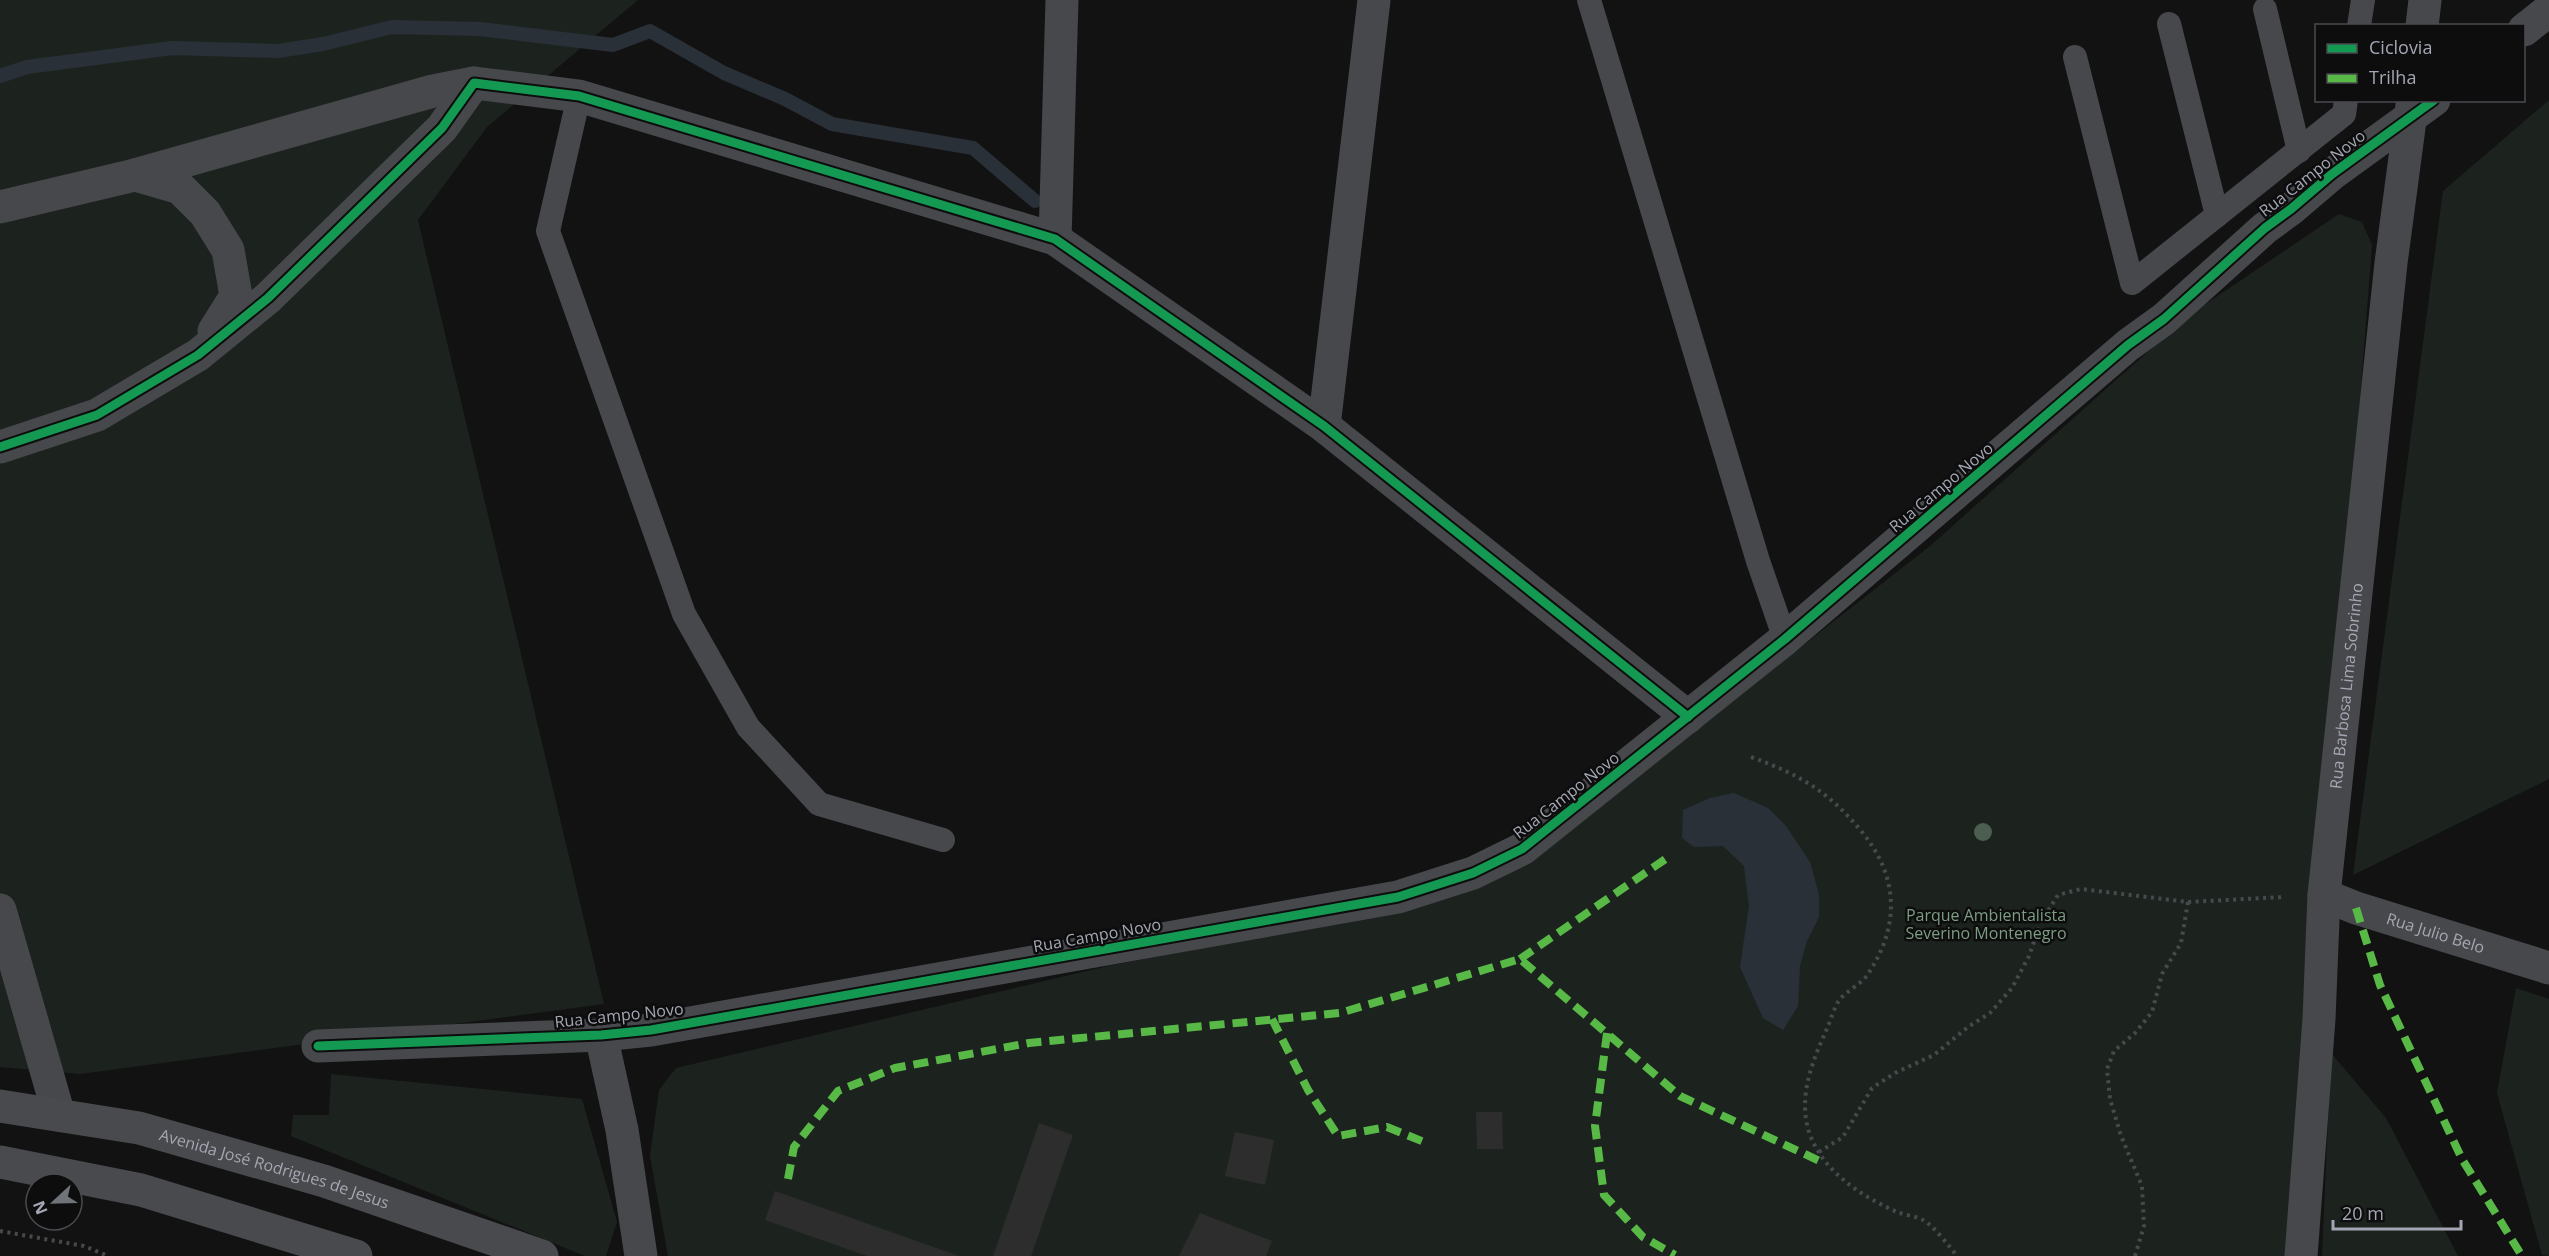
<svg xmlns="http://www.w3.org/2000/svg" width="2549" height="1256" viewBox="0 0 2549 1256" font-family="'Open Sans',sans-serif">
<rect width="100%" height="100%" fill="#121213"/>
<g fill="#1c231e">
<path d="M0,0H638L487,127L418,220L604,1004L80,1074L0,1067Z"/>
<path d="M2549,100V779L2353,875L2443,191Z"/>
<path d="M2339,214L2362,222L2372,245L2312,1014L2289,1256H668L650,1156L659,1090L676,1068L1108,966L1413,908L1627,783L1930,546L2188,316Z"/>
<path d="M2516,988L2549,999V1256L2542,1255L2497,1093Z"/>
<path d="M2331,1053L2386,1118L2458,1256H2322Z"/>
<path d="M331,1074L582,1099L617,1222L606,1256H585L291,1136L293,1115H329Z"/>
</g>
<path fill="#2a3037" d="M1734,793L1768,808L1786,826L1810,862L1819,894V917L1807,941L1800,966L1798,1006L1783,1030L1763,1018L1740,967L1749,906L1744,866L1723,846L1694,847L1682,838L1683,810L1710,798Z"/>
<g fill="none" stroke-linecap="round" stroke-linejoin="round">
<path stroke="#2a3037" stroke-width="14" d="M0,76L27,67L172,48L278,51L323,44L392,27L480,29L613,45L650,31L724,73L785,99L832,124L973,148L1035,201"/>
</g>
<g fill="#2d2d2e">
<path d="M1476,1112H1502L1503,1149H1477Z"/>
<path d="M1039,1123L1073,1135L1031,1256H993Z"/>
<path d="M1235,1132L1274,1140L1265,1185L1225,1176Z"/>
<path d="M775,1191L959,1256H867L765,1220Z"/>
<path d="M1200,1213L1272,1241L1266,1256H1179Z"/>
</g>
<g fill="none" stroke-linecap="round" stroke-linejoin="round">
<g stroke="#48494d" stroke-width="4" stroke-dasharray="3 4.5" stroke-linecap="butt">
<path d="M1751,757C1801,775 1829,792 1862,832C1899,877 1900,926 1868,974C1861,985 1845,991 1838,1002C1833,1011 1830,1022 1826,1031C1812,1062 1798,1097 1809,1132C1822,1171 1861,1196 1897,1212C1905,1215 1915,1216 1923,1220C1933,1225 1950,1247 1957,1256"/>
<path d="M1819,1152L1843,1137L1872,1088L1895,1073L1934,1055L1968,1027L1990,1013L2012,988L2029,956L2041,922L2058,895L2081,889L2188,902L2284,897"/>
<path d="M0,1231L84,1246L108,1256"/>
<path d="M2135,1256L2144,1226L2142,1186L2121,1136L2110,1099L2107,1069L2114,1051L2135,1033L2152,1012L2162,974L2181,943L2188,902"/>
</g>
<g stroke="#47484b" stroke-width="24">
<path d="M1589,0L1758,561L1785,639"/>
<path d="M2265,9L2299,151"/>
<path d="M2169,24L2217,215"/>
<path d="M2359,26L2363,0"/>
<path d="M2075,57L2132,283L2344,114L2346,100"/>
<path d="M579,96L548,231L684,614L748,727L819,804L943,840"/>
</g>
<g stroke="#47484b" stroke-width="33">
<path d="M2422,26L2425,0"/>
<path d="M2524,30L2549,10"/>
<path d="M135,175L180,188L205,213L228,250L236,296L214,331"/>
<path d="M0,207L135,175L433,91L474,83"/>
<path d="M1055,239L1062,0"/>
<path d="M1324,426L1374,0"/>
<path d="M0,447L97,415L198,355L268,298L442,128L474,83L579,96L1055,239L1324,426L1688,717"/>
<path id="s1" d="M2324,895L2356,908L2549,968"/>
<path d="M0,910L59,1115"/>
<path d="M601,1035L622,1130L641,1256"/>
<path d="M318,1046L601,1035L651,1030L1398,897L1473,873L1522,849L1785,639L2128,345L2164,319L2265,228L2291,209L2332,174L2434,100"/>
<path id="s2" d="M2301,1256L2319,1019L2324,895L2391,263L2412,105"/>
</g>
<g stroke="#494a4d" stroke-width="33">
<path id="s3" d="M0,1106L139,1128L324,1181L542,1256"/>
<path d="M0,1162L141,1190L356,1256"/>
</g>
<g stroke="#58b947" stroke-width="8" stroke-dasharray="15 8" stroke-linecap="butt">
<path d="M2356,908L2380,985L2462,1159L2522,1256"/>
<path d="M1520,959L1667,858"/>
<path d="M1272,1019L1308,1090L1338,1136L1387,1127L1429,1144"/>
<path d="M1607,1033L1595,1126L1604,1195L1643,1237L1675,1255"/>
<path d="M788,1179L794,1147L838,1091L895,1068L1029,1043L1340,1013L1520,959L1680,1096L1824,1163"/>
</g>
<g stroke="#0d0d0e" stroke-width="13">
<g id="cycleway">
<path d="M0,447L97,415L198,355L268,298L442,128L474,83L579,96L1055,239L1324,426L1688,717"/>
<path d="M318,1046L601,1035L651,1030L1398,897L1473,873L1522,849L1785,639L2128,345L2164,319L2265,228L2291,209L2332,174L2434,100"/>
</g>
</g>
<use href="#cycleway" stroke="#139951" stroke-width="9"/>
</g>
<circle fill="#4c5e50" cx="1983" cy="832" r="9"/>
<g text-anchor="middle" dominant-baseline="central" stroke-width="5" stroke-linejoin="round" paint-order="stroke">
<g font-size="16" fill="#a4a7b3" stroke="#0d0d0e">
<text transform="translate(2312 173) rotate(-38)">Rua Campo Novo</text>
<text transform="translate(1941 487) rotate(-40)">Rua Campo Novo</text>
<text stroke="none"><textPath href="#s2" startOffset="572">Rua Barbosa Lima Sobrinho</textPath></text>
<text transform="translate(1566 795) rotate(-38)">Rua Campo Novo</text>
<text stroke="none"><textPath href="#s1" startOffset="118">Rua Julio Belo</textPath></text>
<text transform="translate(1097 935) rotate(-10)">Rua Campo Novo</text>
<text transform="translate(619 1015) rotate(-6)">Rua Campo Novo</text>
<text stroke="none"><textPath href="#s3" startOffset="282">Avenida José Rodrigues de Jesus</textPath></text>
</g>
<g font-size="16" fill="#7c9d82" stroke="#0d0d0e">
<text x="1986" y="915">Parque Ambientalista<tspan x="1986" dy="18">Severino Montenegro</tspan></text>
</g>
</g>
<rect x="2315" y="24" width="210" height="78" fill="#0d0d0e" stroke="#494b50" stroke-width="1.5"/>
<rect x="2327" y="44" width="30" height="9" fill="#139951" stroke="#494b50" stroke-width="1.5"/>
<text x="2369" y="54" font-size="18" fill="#a4a7b3">Ciclovia</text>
<rect x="2327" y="74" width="30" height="9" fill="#58b947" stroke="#494b50" stroke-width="1.5"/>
<text x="2369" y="84" font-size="18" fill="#a4a7b3">Trilha</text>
<g transform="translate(54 1202) rotate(248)"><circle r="28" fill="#0d0d0e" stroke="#494b50" stroke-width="1.5"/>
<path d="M0-4.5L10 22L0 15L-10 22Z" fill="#71737b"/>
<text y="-9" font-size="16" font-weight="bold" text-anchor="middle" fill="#a4a7b3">N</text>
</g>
<path d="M2333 1220v9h128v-9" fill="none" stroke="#a4a7b3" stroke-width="3"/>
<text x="2342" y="1220" font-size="18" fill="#a4a7b3" stroke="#0d0d0e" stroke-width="4.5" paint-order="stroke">20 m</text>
</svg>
